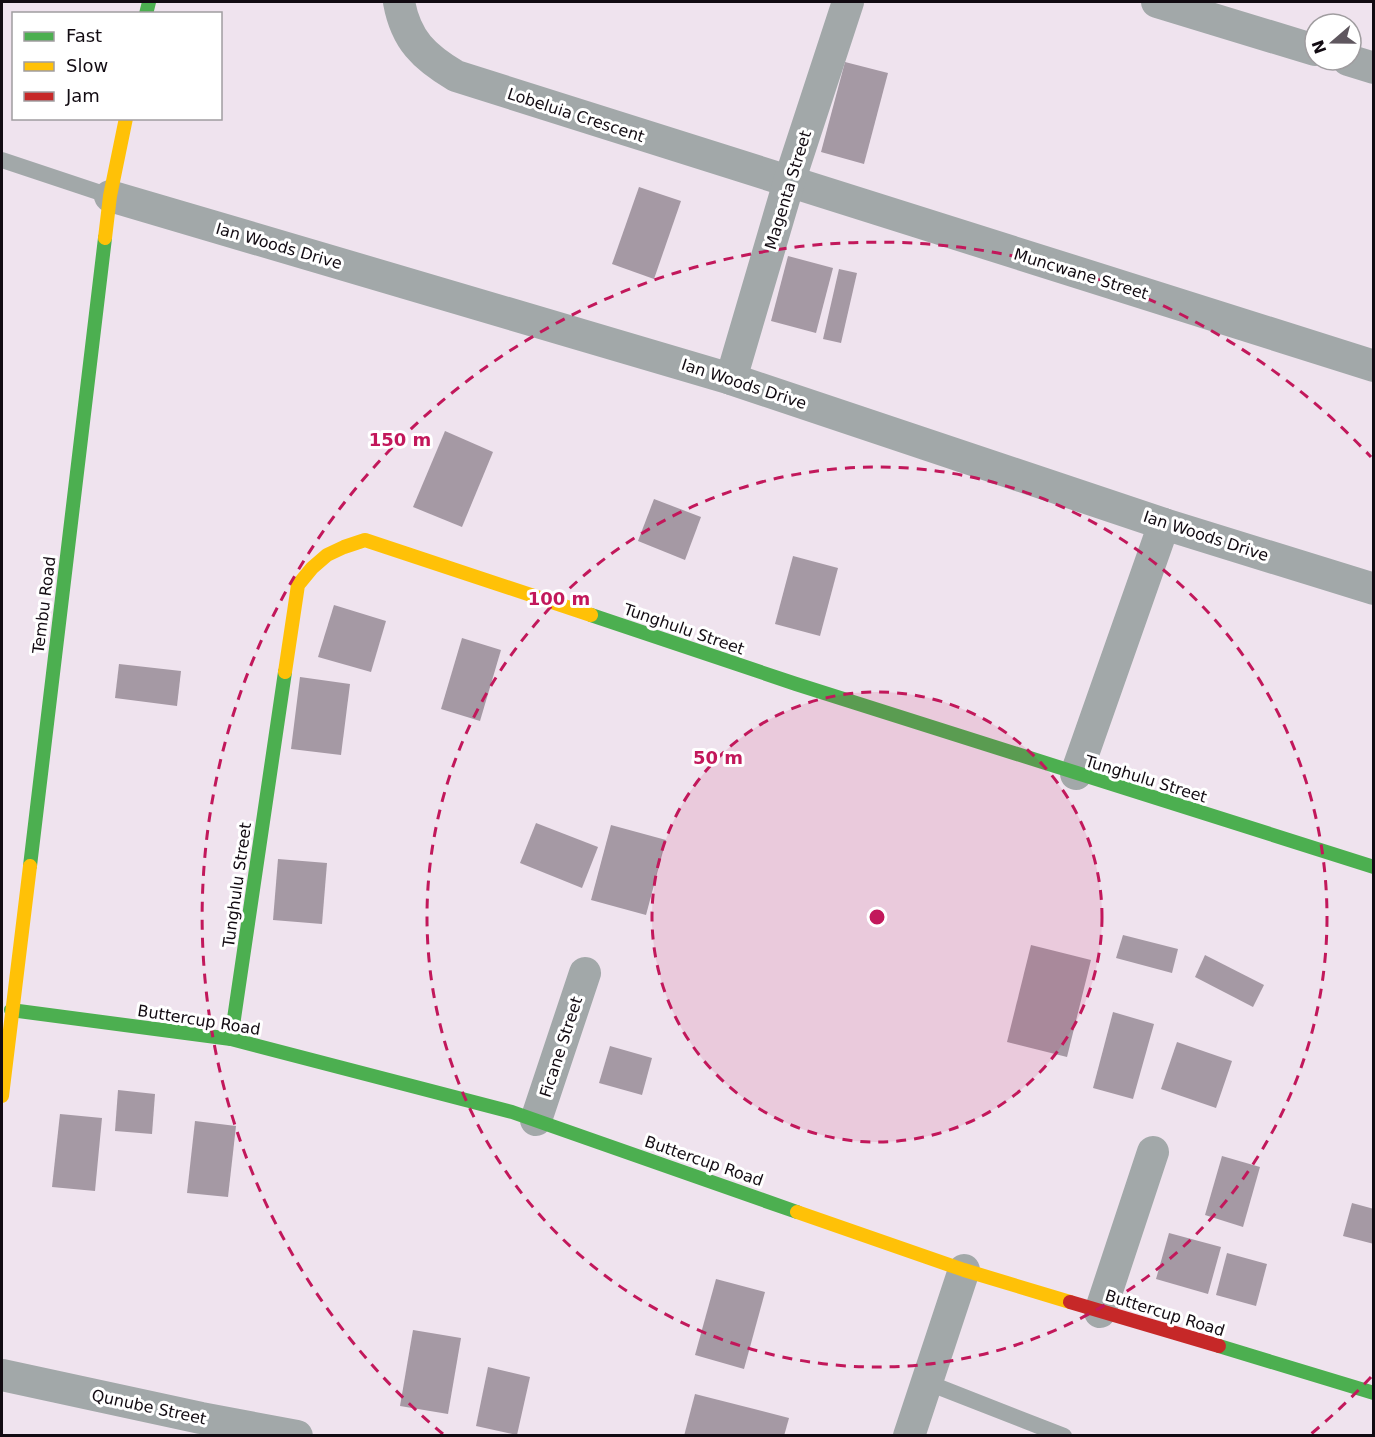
<svg xmlns="http://www.w3.org/2000/svg" width="1375" height="1437" viewBox="0 0 1375 1437" font-family="'DejaVu Sans',sans-serif">
<rect width="100%" height="100%" fill="#efe3ee"/>
<g fill="#a599a4">
<path d="M845,62L888,73L864,164L821,152Z"/>
<path d="M639,187L681,201L654,279L612,264Z"/>
<path d="M788,256L833,268L816,333L771,321Z"/>
<path d="M839,269L857,273L841,343L823,339Z"/>
<path d="M445,431L493,452L462,527L413,507Z"/>
<path d="M654,499L701,517L685,560L638,541Z"/>
<path d="M793,556L838,568L820,636L775,624Z"/>
<path d="M334,605L386,621L371,672L318,657Z"/>
<path d="M462,638L501,650L480,721L441,709Z"/>
<path d="M119,664L181,671L177,706L115,698Z"/>
<path d="M300,677L350,684L341,755L291,749Z"/>
<path d="M536,823L598,847L582,888L520,863Z"/>
<path d="M611,825L666,840L646,915L591,900Z"/>
<path d="M278,859L327,863L322,924L273,920Z"/>
<path d="M1123,935L1178,949L1172,973L1116,958Z"/>
<path d="M1031,945L1091,960L1067,1057L1007,1042Z"/>
<path d="M1205,955L1264,985L1253,1007L1195,977Z"/>
<path d="M1113,1012L1154,1024L1133,1099L1093,1088Z"/>
<path d="M1177,1042L1232,1061L1216,1108L1161,1089Z"/>
<path d="M610,1046L652,1058L642,1095L599,1083Z"/>
<path d="M118,1090L155,1094L152,1134L115,1131Z"/>
<path d="M60,1114L102,1118L95,1191L52,1187Z"/>
<path d="M195,1121L236,1126L228,1197L187,1193Z"/>
<path d="M1222,1156L1260,1167L1243,1227L1205,1215Z"/>
<path d="M1352,1203L1374,1209V1244L1343,1236Z"/>
<path d="M1169,1233L1221,1247L1208,1294L1156,1279Z"/>
<path d="M1227,1253L1267,1264L1256,1306L1216,1295Z"/>
<path d="M716,1279L765,1292L744,1369L695,1355Z"/>
<path d="M413,1330L461,1338L448,1414L400,1406Z"/>
<path d="M488,1367L530,1377L517,1435L476,1426Z"/>
<path d="M695,1394L789,1418L784,1436H684Z"/>
</g>
<g fill="none" stroke-linecap="round" stroke-linejoin="round">
<g stroke="#a2a8a9" stroke-width="16">
<path d="M2,160L110,196"/>
<path d="M926,1382L1064,1436"/>
</g>
<g stroke="#a2a8a9" stroke-width="32">
<path d="M399,2C406,40 424,57 456,76L1374,366"/>
<path d="M1157,2L1315,50"/>
<path d="M1348,60L1374,68"/>
<path d="M110,196L731,379L1164,524L1374,589"/>
<path d="M731,379L789,182L848,2"/>
<path d="M1076,774L1164,524"/>
<path d="M536,1120L585,973"/>
<path d="M1100,1312L1153,1152"/>
<path d="M2,1375L201,1418L297,1436"/>
<path d="M909,1436L964,1270"/>
</g>
<g stroke="#4caf50" stroke-width="14">
<path d="M146,14L149,2"/>
<path d="M591,615L796,684L1374,867"/>
<path d="M30,866L105,238"/>
<path d="M11,1010L231,1039L512,1112L797,1212"/>
<path d="M231,1039L285,672"/>
<path d="M1219,1346L1374,1393"/>
</g>
<g stroke="#ffc107" stroke-width="14">
<path d="M105,238L110,196L126,118"/>
<path d="M285,672L298,585L312,568L327,555L344,547L365,540L591,615"/>
<path d="M2,1096L30,866"/>
<path d="M797,1212L964,1270L1070,1302"/>
</g>
<path stroke="#c62828" stroke-width="14" d="M1070,1302L1219,1346"/>
</g>
<circle cx="877" cy="917" r="225" fill="#c2185b" fill-opacity=".12"/>
<g fill="none" stroke="#c2185b" stroke-width="3" stroke-dasharray="10 8">
<circle cx="877" cy="917" r="225"/>
<circle cx="877" cy="917" r="450"/>
<path d="M1371 1377A675 675 0 0 1 1311 1434M443 1434A675 675 0 1 1 1371 457"/>
</g>
<g text-anchor="middle" dominant-baseline="central" stroke-width="6" stroke-linejoin="round" paint-order="stroke">
<g font-size="16" fill="#120b12" stroke="#fff">
<text transform="translate(576 115) rotate(18)">Lobeluia Crescent</text>
<text transform="translate(788 190) rotate(-73)">Magenta Street</text>
<text transform="translate(279 246) rotate(16)">Ian Woods Drive</text>
<text transform="translate(1081 274) rotate(17)">Muncwane Street</text>
<text transform="translate(744 384) rotate(18)">Ian Woods Drive</text>
<text transform="translate(1206 536) rotate(18)">Ian Woods Drive</text>
<text transform="translate(44 605) rotate(-83)">Tembu Road</text>
<text transform="translate(684 629) rotate(19)">Tunghulu Street</text>
<text transform="translate(1146 779) rotate(17)">Tunghulu Street</text>
<text transform="translate(237 885) rotate(-82)">Tunghulu Street</text>
<text transform="translate(199 1020) rotate(9)">Buttercup Road</text>
<text transform="translate(561 1047) rotate(-72)">Ficane Street</text>
<text transform="translate(704 1161) rotate(19)">Buttercup Road</text>
<text transform="translate(1165 1313) rotate(17)">Buttercup Road</text>
<text transform="translate(149 1407) rotate(12)">Qunube Street</text>
</g>
</g>
<circle cx="877" cy="917" r="9" fill="#c2185b" stroke="#fff" stroke-width="3"/>
<g font-size="18" text-anchor="middle" font-weight="bold" fill="#c2185b" stroke="#fff" stroke-width="6" stroke-linejoin="round" paint-order="stroke">
<text x="400" y="446">150 m</text>
<text x="559" y="605">100 m</text>
<text x="718" y="764">50 m</text>
</g>
<rect width="1375" height="1437" fill="none" stroke="#120b12" stroke-width="6"/>
<rect x="12" y="12" width="210" height="108" fill="#ffffff" stroke="#a09da0" stroke-width="1.5"/>
<rect x="24" y="32" width="30" height="9" fill="#4caf50" stroke="#a09da0" stroke-width="1.5"/>
<text x="66" y="42" font-size="18" fill="#120b12">Fast</text>
<rect x="24" y="62" width="30" height="9" fill="#ffc107" stroke="#a09da0" stroke-width="1.5"/>
<text x="66" y="72" font-size="18" fill="#120b12">Slow</text>
<rect x="24" y="92" width="30" height="9" fill="#c62828" stroke="#a09da0" stroke-width="1.5"/>
<text x="66" y="102" font-size="18" fill="#120b12">Jam</text>
<g transform="translate(1333 42) rotate(250)"><circle r="28" fill="#ffffff" stroke="#a09da0" stroke-width="1.5"/>
<path d="M0-4.5L10 22L0 15L-10 22Z" fill="#5f575f"/>
<text y="-9" font-size="16" font-weight="bold" text-anchor="middle" fill="#120b12">N</text>
</g>
</svg>
